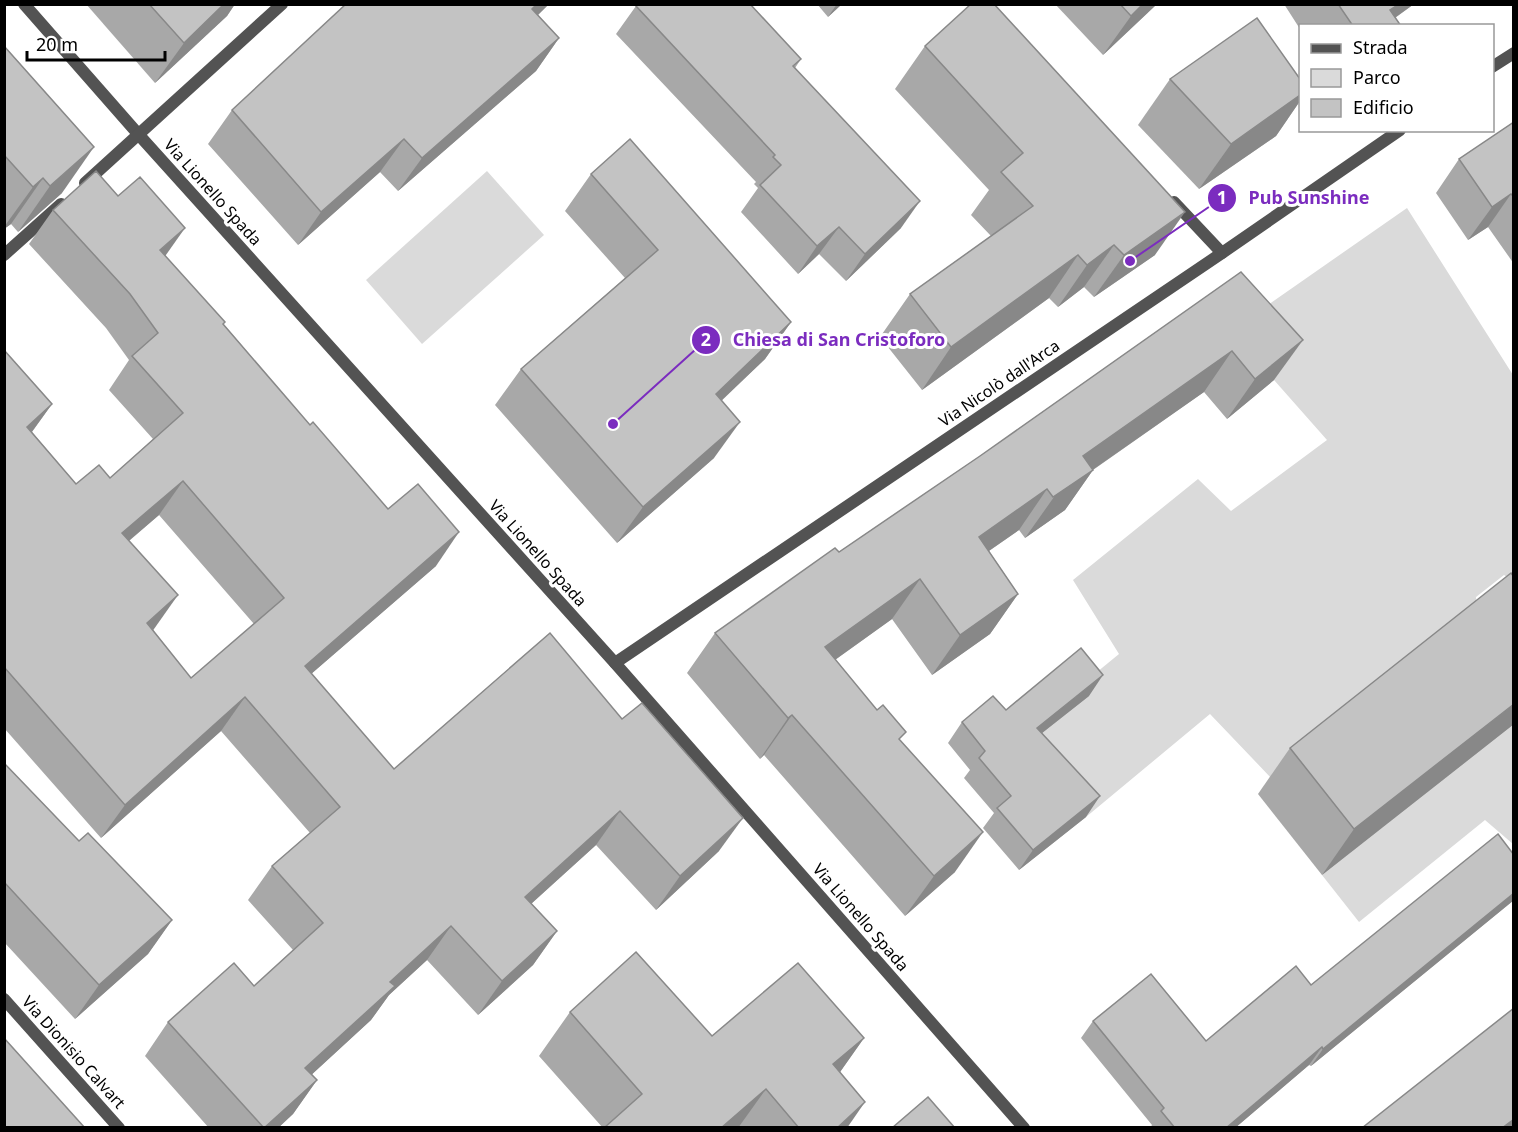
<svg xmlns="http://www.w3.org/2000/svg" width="1518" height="1132" viewBox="0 0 1518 1132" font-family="'Noto Sans',sans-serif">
<rect width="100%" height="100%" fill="#fff"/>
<g fill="#dadada">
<path d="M487,171L544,235L422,344L366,280Z"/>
<path d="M1407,208L1513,375V581L1504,575L1476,597L1478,619L1274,781L1210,714L1086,817L1048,776L1017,753L1080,686L1119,654L1073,580L1198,479L1231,511L1327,440L1274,380L1229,332Z"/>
<path d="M1513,724V844L1485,820L1359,922L1322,875Z"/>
</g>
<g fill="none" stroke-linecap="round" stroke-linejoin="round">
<g stroke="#535353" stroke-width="12">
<path d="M24,4L139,135L615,663L1024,1128"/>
<path d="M1492,67L1514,53"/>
<path d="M85,183L282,4"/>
<path d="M1174,202L1222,253"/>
<path d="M4,255L61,204"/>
<path d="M615,663L1222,253L1400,130"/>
<path d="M4,999L119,1128"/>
</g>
</g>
<g fill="#a8a8a8" fill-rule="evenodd">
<path d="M86,4H235L227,16L155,83Z"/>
<path d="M346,4H549L538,15L559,38L536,71L398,191L380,172L298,245L208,144L232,110Z"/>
<path d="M817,4H842L828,17Z"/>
<path d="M1055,4H1157L1103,55Z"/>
<path d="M1284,4H1414L1395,18L1401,26H1300V29Z"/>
<path d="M636,6L801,59L795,68L901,228L846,281L819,254L798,274L741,212L758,188L754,184L756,182L616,34Z"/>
<path d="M4,46L62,193L18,232L11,224L4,229Z"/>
<path d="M925,46L1155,255L1094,297L1084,287L1058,307L1049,298L922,390L880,337L910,294L991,236L971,215L989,190L895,89Z"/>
<path d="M1170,79H1300V101L1276,136L1199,189L1138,125Z"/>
<path d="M1514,122V264L1488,227L1468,240L1436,193L1459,159Z"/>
<path d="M591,174L791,322L765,359L721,400L714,458L617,543L495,405L521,369L625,278L565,211Z"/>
<path d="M53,210L165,256L310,425L436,566L311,674L394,769L550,633L719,851L656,910L596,845L531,904L557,931L533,965L478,1015L427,960L389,995L371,1020L312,1074L317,1080L293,1114L278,1128H209L145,1056L168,1022L254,986L293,950L248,900L272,866L310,833L221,731L101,838L4,728V350L52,404L32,432L76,484L110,478L153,439L109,390L129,360L106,328L29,244ZM159,515L254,624L191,678L153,630L154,629L129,541Z"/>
<path d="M1241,272L1274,380L1227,419L1204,392L1093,470L1065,510L1025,538L1019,530L989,551L1018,594L990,634L932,675L892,619L835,660L900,741L955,872L905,916L764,755L760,759L687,673L715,633L839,552L980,456Z"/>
<path d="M1089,696L1042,733L1086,817L1019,870L983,828L994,813L964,778L970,770L948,743L962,722L1006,710Z"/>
<path d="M1514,724L1322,875L1258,794L1290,748Z"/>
<path d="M4,763L79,841L172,920L148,954L75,1019L4,942Z"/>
<path d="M1514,855V900L1311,1066L1309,1065L1235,1128H1150L1152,1125L1081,1038L1093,1021L1206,1041L1311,985Z"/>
<path d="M570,1012L712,1036L864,1038L840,1072L837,1128H603L539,1056Z"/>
</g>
<g fill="#888">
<path d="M224,4H235L227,16L155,83L184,43Z"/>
<path d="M537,4H549L509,43L532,9Z"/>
<path d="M837,4H842L828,17Z"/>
<path d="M1143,4H1157L1103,55L1131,16Z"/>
<path d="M1394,4H1414L1393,19L1379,26Z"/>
<path d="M559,38L536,71L398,191L422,158Z"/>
<path d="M1300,95V101L1276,136L1199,189L1231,144Z"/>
<path d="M404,139L380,172L298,245L321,212Z"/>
<path d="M94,147L62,193L18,232L50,186Z"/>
<path d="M43,178L11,224L4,229V227L33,187Z"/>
<path d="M1511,194L1488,227L1468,240L1492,207Z"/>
<path d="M920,201L901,228L846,281L865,254Z"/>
<path d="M1185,212L1155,255L1094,297L1124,255Z"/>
<path d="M839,227L819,254L798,274L817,246Z"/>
<path d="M185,228L161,262L160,250Z"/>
<path d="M1114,245L1084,287L1058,307L1087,265Z"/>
<path d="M1078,255L1049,298L922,390L951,347Z"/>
<path d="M791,322L765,359L691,430L716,394Z"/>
<path d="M1303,340L1274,380L1227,419L1255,379Z"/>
<path d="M1232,351L1204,392L1068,487L1093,470L1065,510L1025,538L1083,456Z"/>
<path d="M52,404L28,437L27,427Z"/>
<path d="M740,422L714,458L617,543L643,507Z"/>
<path d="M183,481L159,515L98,567L122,533Z"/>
<path d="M1047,489L1019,530L951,577L979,537Z"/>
<path d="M459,532L436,566L281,700L305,666Z"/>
<path d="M920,579L892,619L797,687L825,647Z"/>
<path d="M1018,594L990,634L932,675L960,635Z"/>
<path d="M178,595L154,629L123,657L147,623Z"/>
<path d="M1103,675L1089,696L1023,748L1037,728Z"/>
<path d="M245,697L221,731L101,838L125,805Z"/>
<path d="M1514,704V724L1322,875L1354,829Z"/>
<path d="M792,715L764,755L760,759L788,718Z"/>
<path d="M1100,796L1086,817L1019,870L1033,850Z"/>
<path d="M620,811L596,845L501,931L525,897Z"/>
<path d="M743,818L719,851L656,910L680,876Z"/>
<path d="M983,832L955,872L905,916L934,876Z"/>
<path d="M1514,893V900L1311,1066L1323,1049Z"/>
<path d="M172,920L148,954L75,1019L99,985Z"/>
<path d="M451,926L427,960L389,995L371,1020L282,1102L305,1068L390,982Z"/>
<path d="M557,931L533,965L478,1015L502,981Z"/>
<path d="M864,1038L833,1082V1064Z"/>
<path d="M1322,1047L1309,1065L1235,1128H1226Z"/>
<path d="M317,1080L293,1114L278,1128H264Z"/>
<path d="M766,1089L738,1128H721Z"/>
<path d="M865,1102L847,1128H837Z"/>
<path d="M1514,1119V1128H1502Z"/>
</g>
<g fill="#c3c3c3" stroke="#888" stroke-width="1.5" fill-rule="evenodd">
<path d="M149,4H224L184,43Z"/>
<path d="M346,4H537L532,9L559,38L422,158L404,139L321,212L232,110Z"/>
<path d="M637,4H750L801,59L793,66L920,201L865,254L839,227L817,246L760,185L781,165L773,157L775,155L636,6Z"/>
<path d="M971,4H994L1185,212L1124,255L1114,245L1087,265L1078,255L951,347L910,294L1033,206L1001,172L1023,153L925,46Z"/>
<path d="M1120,4H1143L1131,16Z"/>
<path d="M1338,4H1399L1390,10L1401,26H1353Z"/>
<path d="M1257,18L1300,79V95L1231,144L1170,79Z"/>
<path d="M4,46L94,147L50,186L43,178L33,187L4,155Z"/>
<path d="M1514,122V197L1511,194L1492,207L1459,159Z"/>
<path d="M630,139L791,322L716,394L740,422L643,507L521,369L658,250L591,174Z"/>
<path d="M96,171L118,196L140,177L185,228L160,250L225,322L223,324L310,425L313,422L388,509L418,484L459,532L305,666L394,769L550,633L622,719L642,703L743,818L680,876L620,811L525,897L557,931L502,981L451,926L390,982L395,986L305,1068L317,1080L264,1128L168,1022L234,963L254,986L323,923L272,866L340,807L245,697L125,805L4,667V350L52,404L27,427L76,484L99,465L110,478L183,413L132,356L158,333L130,294L53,210ZM183,481L284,598L191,678L147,623L178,595L122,533Z"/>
<path d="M1241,272L1303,340L1255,379L1232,351L1083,456L1093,470L1053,497L1047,489L979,537L1018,594L960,635L920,579L825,647L877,710L883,705L906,732L899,739L983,832L934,876L792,715L788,718L715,633L835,548L839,552L980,456Z"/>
<path d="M1511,573L1514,577V704L1354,829L1290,748Z"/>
<path d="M1081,648L1103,675L1037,728L1100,796L1033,850L997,808L1011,796L979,758L985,751L962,722L993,696L1006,710Z"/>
<path d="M4,763L79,841L88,833L172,920L99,985L4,882Z"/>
<path d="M1498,834L1514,855V893L1323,1049L1322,1047L1226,1128H1175L1161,1111L1164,1108L1093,1021L1151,974L1206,1041L1296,966L1311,985Z"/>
<path d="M636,952L712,1036L798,963L864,1038L833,1064L865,1102L837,1128H799L766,1089L721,1128H604L642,1094L570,1012Z"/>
<path d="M1514,1008V1119L1502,1128H1362Z"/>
<path d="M4,1038L85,1128H4Z"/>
<path d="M928,1097L955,1128H892Z"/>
</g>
<g text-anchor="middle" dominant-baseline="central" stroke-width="6" stroke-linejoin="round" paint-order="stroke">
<g font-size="16" fill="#000" stroke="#fff">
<text transform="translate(213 192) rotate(48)">Via Lionello Spada</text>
<text transform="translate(999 383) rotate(-34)">Via Nicolò dall'Arca</text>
<text transform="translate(538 553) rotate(48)">Via Lionello Spada</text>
<text transform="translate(861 917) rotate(49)">Via Lionello Spada</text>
<text transform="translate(74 1052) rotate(48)">Via Dionisio Calvart</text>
</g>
</g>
<path fill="none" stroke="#7b2cbf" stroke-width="2" d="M1130 261L1222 198M613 424L706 340"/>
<g fill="#7b2cbf" stroke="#fff" stroke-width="2">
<circle cx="1130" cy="261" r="6"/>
<circle cx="613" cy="424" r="6"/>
<circle cx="1222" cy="198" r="15"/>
<circle cx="706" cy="340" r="15"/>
</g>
<g font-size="18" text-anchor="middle" font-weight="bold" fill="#fff">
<text x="1222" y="204">1</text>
<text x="706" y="346">2</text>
</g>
<g font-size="18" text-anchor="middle" font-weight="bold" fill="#7b2cbf" stroke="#fff" stroke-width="6" stroke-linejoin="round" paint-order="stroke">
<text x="1309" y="204">Pub Sunshine</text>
<text x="839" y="346">Chiesa di San Cristoforo</text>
</g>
<rect width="1518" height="1132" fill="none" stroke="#000000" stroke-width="12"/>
<rect x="1299" y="24" width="195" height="108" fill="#ffffff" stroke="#999999" stroke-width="1.5"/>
<rect x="1311" y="44" width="30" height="9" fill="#535353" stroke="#999999" stroke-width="1.5"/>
<text x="1353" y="54" font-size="18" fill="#000000">Strada</text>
<rect x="1311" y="69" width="30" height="18" fill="#dadada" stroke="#999999" stroke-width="1.5"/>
<text x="1353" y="84" font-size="18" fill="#000000">Parco</text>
<rect x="1311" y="99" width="30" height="18" fill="#c3c3c3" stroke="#999999" stroke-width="1.5"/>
<text x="1353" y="114" font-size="18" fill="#000000">Edificio</text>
<path d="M27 51v9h138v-9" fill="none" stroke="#000000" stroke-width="3"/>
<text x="36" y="51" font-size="18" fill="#000000" stroke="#ffffff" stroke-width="4.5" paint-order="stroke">20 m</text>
</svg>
